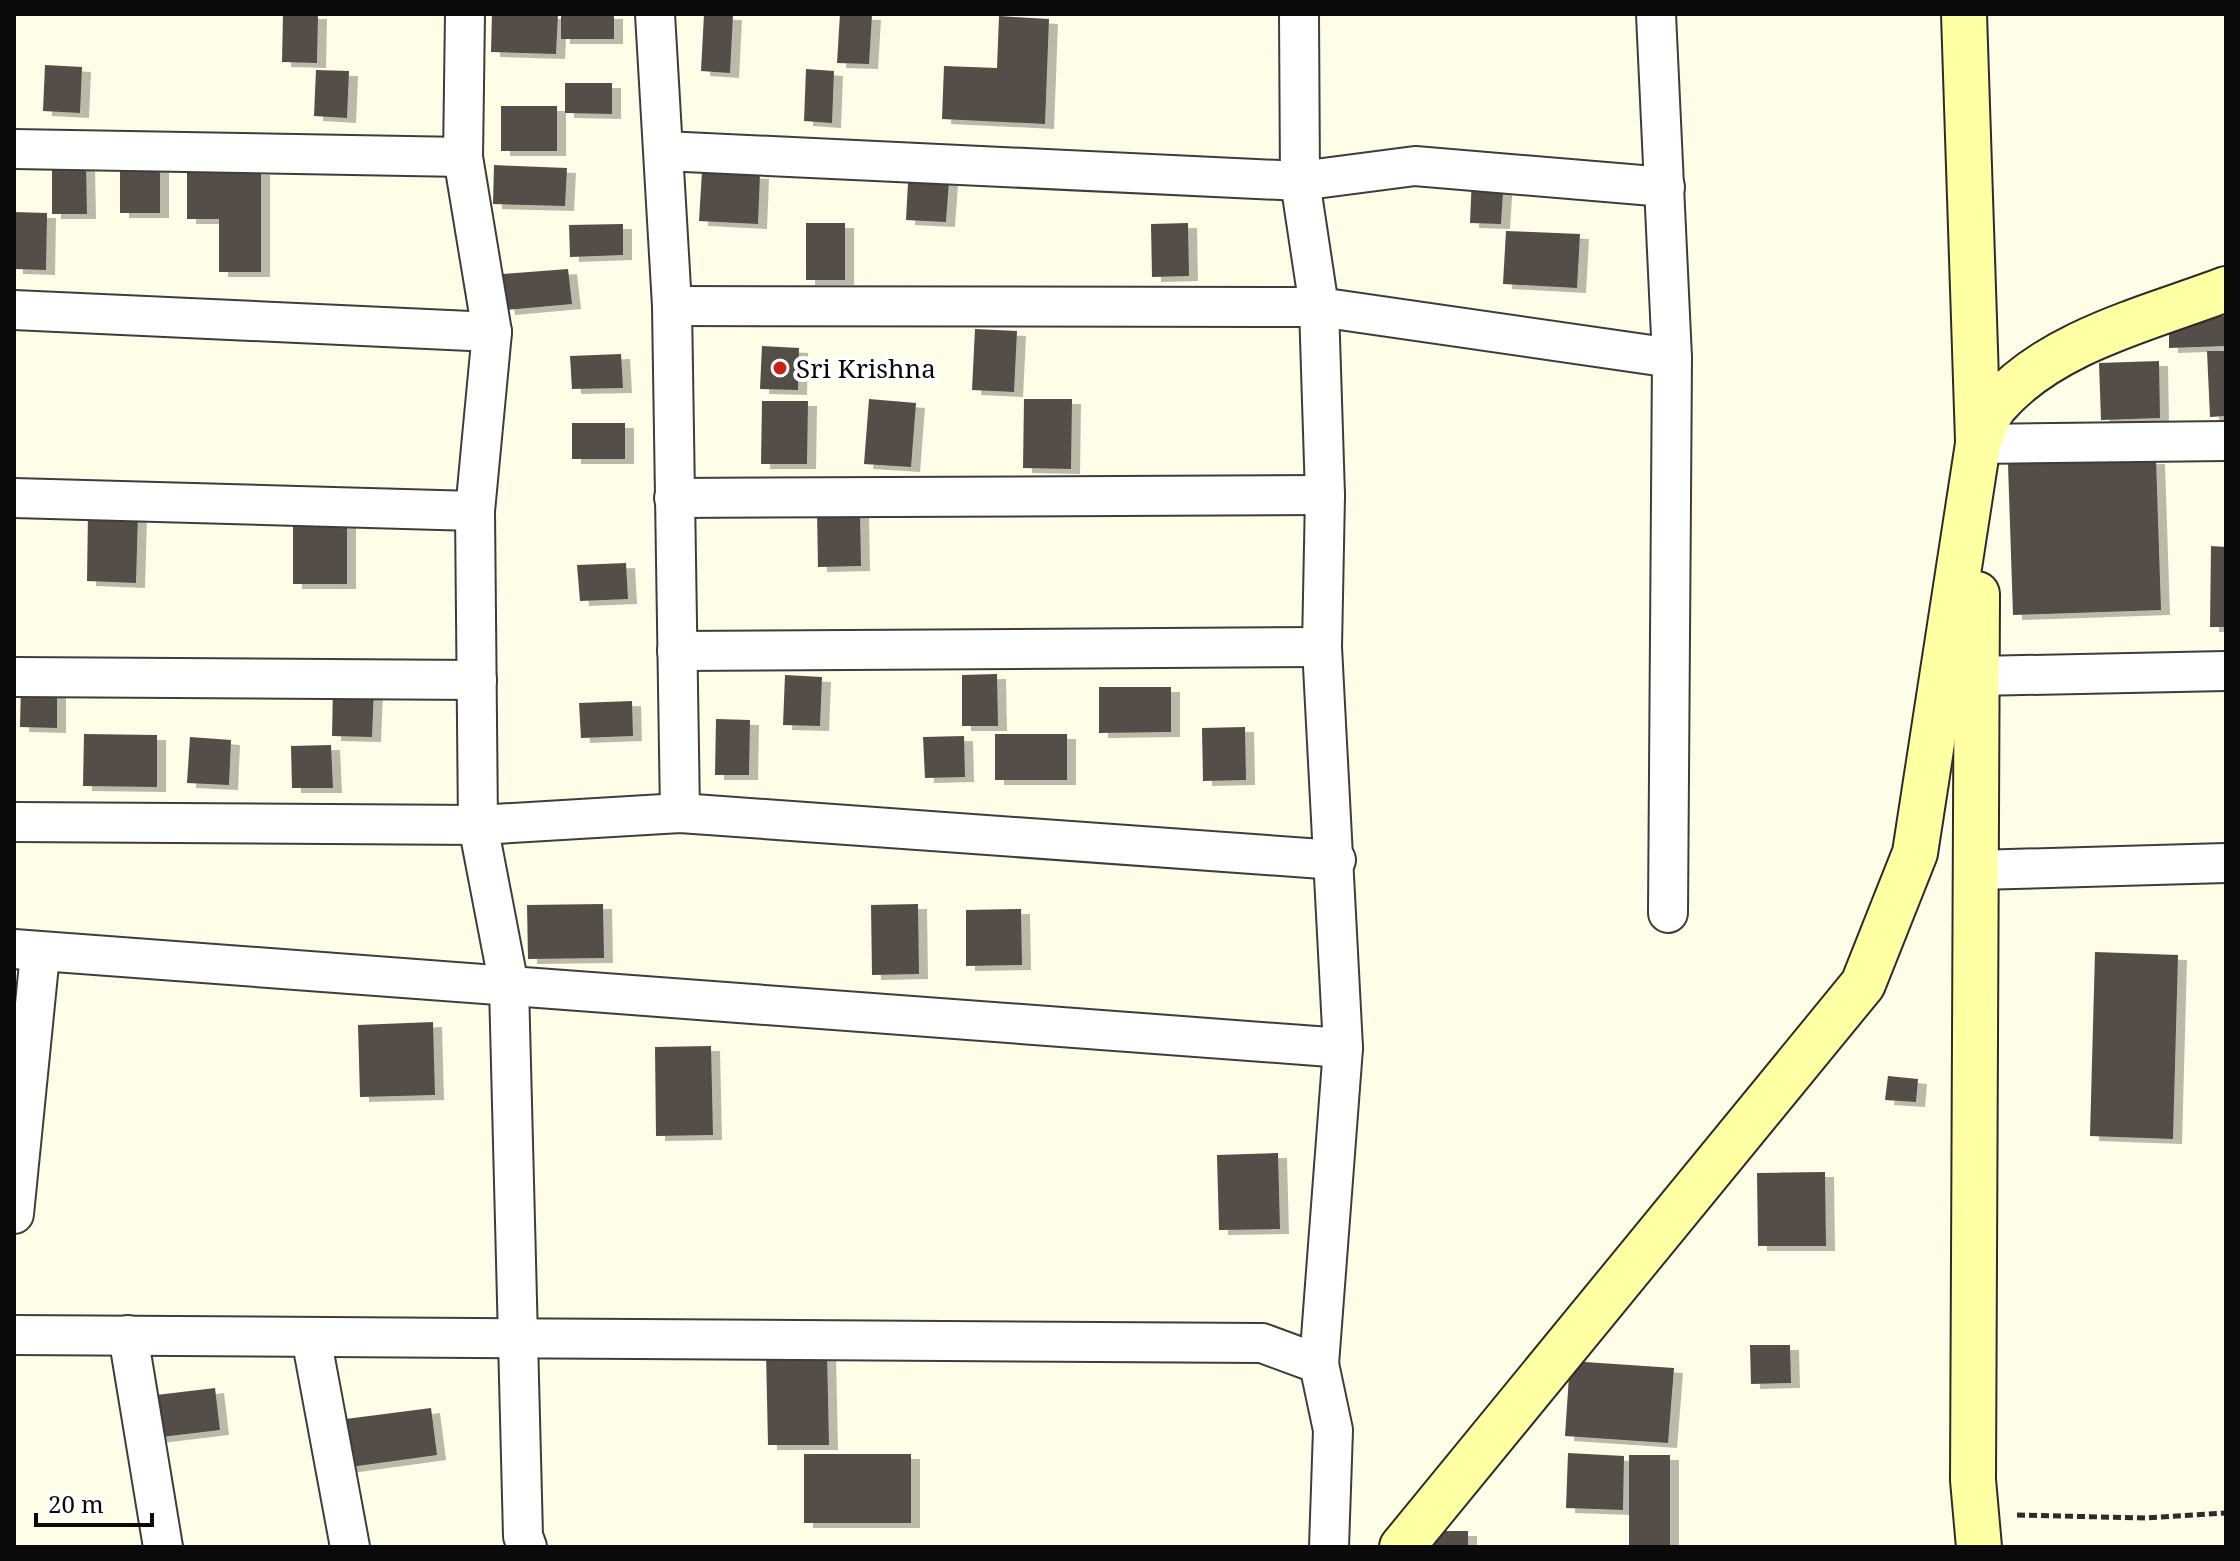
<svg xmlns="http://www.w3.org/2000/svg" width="2240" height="1561" viewBox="0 0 2240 1561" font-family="'Noto Serif',serif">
<defs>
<filter id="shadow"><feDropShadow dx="9" dy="5" stdDeviation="0" flood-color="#0004"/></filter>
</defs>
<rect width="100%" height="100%" fill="#fffde8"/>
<g fill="#544d46" filter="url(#shadow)">
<path d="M283,14H318L317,63L282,62Z"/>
<path d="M492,14H558L556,54L491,52Z"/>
<rect x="561" y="14" width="53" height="25"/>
<path d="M704,14L733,15L730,73L701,71Z"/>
<path d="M840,14L872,15L869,64L837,63Z"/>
<path d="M999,16L1049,19L1045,124L942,119L944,66L997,68Z"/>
<path d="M45,65L82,67L80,113L43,111Z"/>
<path d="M806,69L834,71L832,123L804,121Z"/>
<path d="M316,70L349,71L347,118L314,116Z"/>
<path d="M565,83H612V114L565,113Z"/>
<rect x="501" y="106" width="56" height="45"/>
<rect x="120" y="162" width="40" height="51"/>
<path d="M52,163H86L87,214H52Z"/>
<path d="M909,164L950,166L946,222L906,220Z"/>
<path d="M494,165L567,168L565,206L493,204Z"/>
<path d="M187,170H261V272H219V219H187Z"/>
<path d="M702,171L760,174L758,224L699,221Z"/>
<path d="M1472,175L1504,176L1501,224L1470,223Z"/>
<path d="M14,212L47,213L46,270L14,269Z"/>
<rect x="806" y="223" width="39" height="57"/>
<path d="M1188,223L1189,276L1152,277L1151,224Z"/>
<path d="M623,224V255L570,257L569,225Z"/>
<path d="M1506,231L1580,234L1577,288L1503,284Z"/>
<path d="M568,269L572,304L506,310L503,274Z"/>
<path d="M2226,316V346L2169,348V318Z"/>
<path d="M975,329L1017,331L1014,392L972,390Z"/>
<path d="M762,346L799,348L798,390L760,389Z"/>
<path d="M2207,351H2226V416L2210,417Z"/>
<path d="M621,354L623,388L572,389L570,356Z"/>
<path d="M2159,361L2160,418L2101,420L2099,363Z"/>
<path d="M869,399L916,403L911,467L864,464Z"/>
<path d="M1024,399H1072L1071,469L1023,468Z"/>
<path d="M762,401H808L807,464H761Z"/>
<rect x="572" y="423" width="53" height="36"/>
<path d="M2156,459L2161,610L2013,615L2008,464Z"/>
<path d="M860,509L861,566L818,567L817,510Z"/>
<path d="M88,511L138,513L136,583L87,581Z"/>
<rect x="293" y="514" width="54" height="70"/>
<path d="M2211,546L2226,547V627H2210Z"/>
<path d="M626,563L628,599L580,601L577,565Z"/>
<path d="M997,674L998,726H962V675Z"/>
<path d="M785,675L822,677L820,726L783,725Z"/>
<path d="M21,683H57V728L20,727Z"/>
<path d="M333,687L374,688L372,737L332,736Z"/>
<path d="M1099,687H1171V732L1099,733Z"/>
<path d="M632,701L633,736L581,738L579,703Z"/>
<path d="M716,719L750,720L749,775H715Z"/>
<path d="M1245,727L1246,780L1203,781L1202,728Z"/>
<path d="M84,734L157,735V787L83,786Z"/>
<rect x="995" y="734" width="72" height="46"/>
<path d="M964,736L965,777L925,778L923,737Z"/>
<path d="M190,737L231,740L229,785L187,783Z"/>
<path d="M331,745L333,788H292L291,746Z"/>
<path d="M603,904L604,958L528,959L527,905Z"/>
<path d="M918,904L919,974L872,975L871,905Z"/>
<path d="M1021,909L1022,965L966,966V910Z"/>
<path d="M2095,952L2178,955L2173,1139L2090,1136Z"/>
<path d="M433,1022L435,1095L360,1097L358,1025Z"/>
<path d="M711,1046L713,1135L656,1136L655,1047Z"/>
<path d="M1888,1076L1918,1079L1916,1102L1885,1100Z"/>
<path d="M1278,1153L1280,1229L1219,1230L1217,1155Z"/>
<path d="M1825,1172L1826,1246H1758L1757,1173Z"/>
<path d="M1750,1345H1790L1791,1383L1751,1384Z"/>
<path d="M827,1351L829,1445H768L766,1352Z"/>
<path d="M1570,1361L1674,1368L1668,1443L1565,1436Z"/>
<path d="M215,1388L220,1430L153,1438L148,1396Z"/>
<path d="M431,1408L437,1455L343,1468L338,1420Z"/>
<path d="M1568,1453L1624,1456L1623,1510L1566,1508Z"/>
<rect x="804" y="1454" width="107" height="69"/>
<rect x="1629" y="1455" width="41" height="92"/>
<rect x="1427" y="1531" width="41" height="16"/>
</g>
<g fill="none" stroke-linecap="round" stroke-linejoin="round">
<g stroke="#3d3d3d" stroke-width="42">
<g id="street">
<path d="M465,14L463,157L492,332L475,511L478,825L509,986L523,1536L527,1547"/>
<path d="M655,14L672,306L680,813"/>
<path d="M1299,14L1300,181L1319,307L1672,358"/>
<path d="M1656,14L1672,358L1668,913"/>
<path d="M14,149L463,157"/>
<path d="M664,151L1300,181L1415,166L1665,187"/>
<path d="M672,306L1319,307L1325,495L1322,647L1343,1048L1319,1364"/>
<path d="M14,310L492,332"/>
<path d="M1978,444L2226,441"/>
<path d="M14,498L475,511"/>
<path d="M674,498L1325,495"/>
<path d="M677,651L1322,647"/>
<path d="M1977,676L2226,671"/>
<path d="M14,677L477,680"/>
<path d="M14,822L478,825L680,813L1336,860"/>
<path d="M1976,870L2226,863"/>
<path d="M14,949L1343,1048"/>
<path d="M14,1214L40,954"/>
<path d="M14,1335L1262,1343L1319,1364L1333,1430L1329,1547"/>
<path d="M128,1335L163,1547"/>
<path d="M311,1337L350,1547"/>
</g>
</g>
<g stroke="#2c2c2c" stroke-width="48">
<g id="secondary">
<path d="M1964,14L1978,441"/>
<path d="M1977,594L1973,1480L1979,1547"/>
<path d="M1402,1547L1863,984L1915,853L1978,444C1983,432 1987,415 1996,405C2051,341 2150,318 2226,289"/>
</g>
</g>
<path stroke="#2c2c2c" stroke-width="5" stroke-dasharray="8 4" stroke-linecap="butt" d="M2017,1515L2145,1518L2226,1513"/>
<use href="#street" stroke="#fff" stroke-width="38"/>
<use href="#secondary" stroke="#ffffa3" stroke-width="44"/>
</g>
<circle fill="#c62217" stroke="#fff" stroke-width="3" cx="780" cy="368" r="8"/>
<g text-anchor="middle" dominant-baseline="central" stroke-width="8" stroke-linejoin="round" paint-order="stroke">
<g font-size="26" fill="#0a0a0a" stroke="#fff" text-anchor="start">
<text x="796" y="368">Sri Krishna</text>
</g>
</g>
<rect width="2240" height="1561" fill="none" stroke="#0a0a0a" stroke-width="32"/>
<path d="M36 1513v12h116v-12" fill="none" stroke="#0a0a0a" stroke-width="4"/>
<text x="48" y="1513" font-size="24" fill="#0a0a0a" stroke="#ffffff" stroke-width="6" paint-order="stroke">20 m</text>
</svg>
